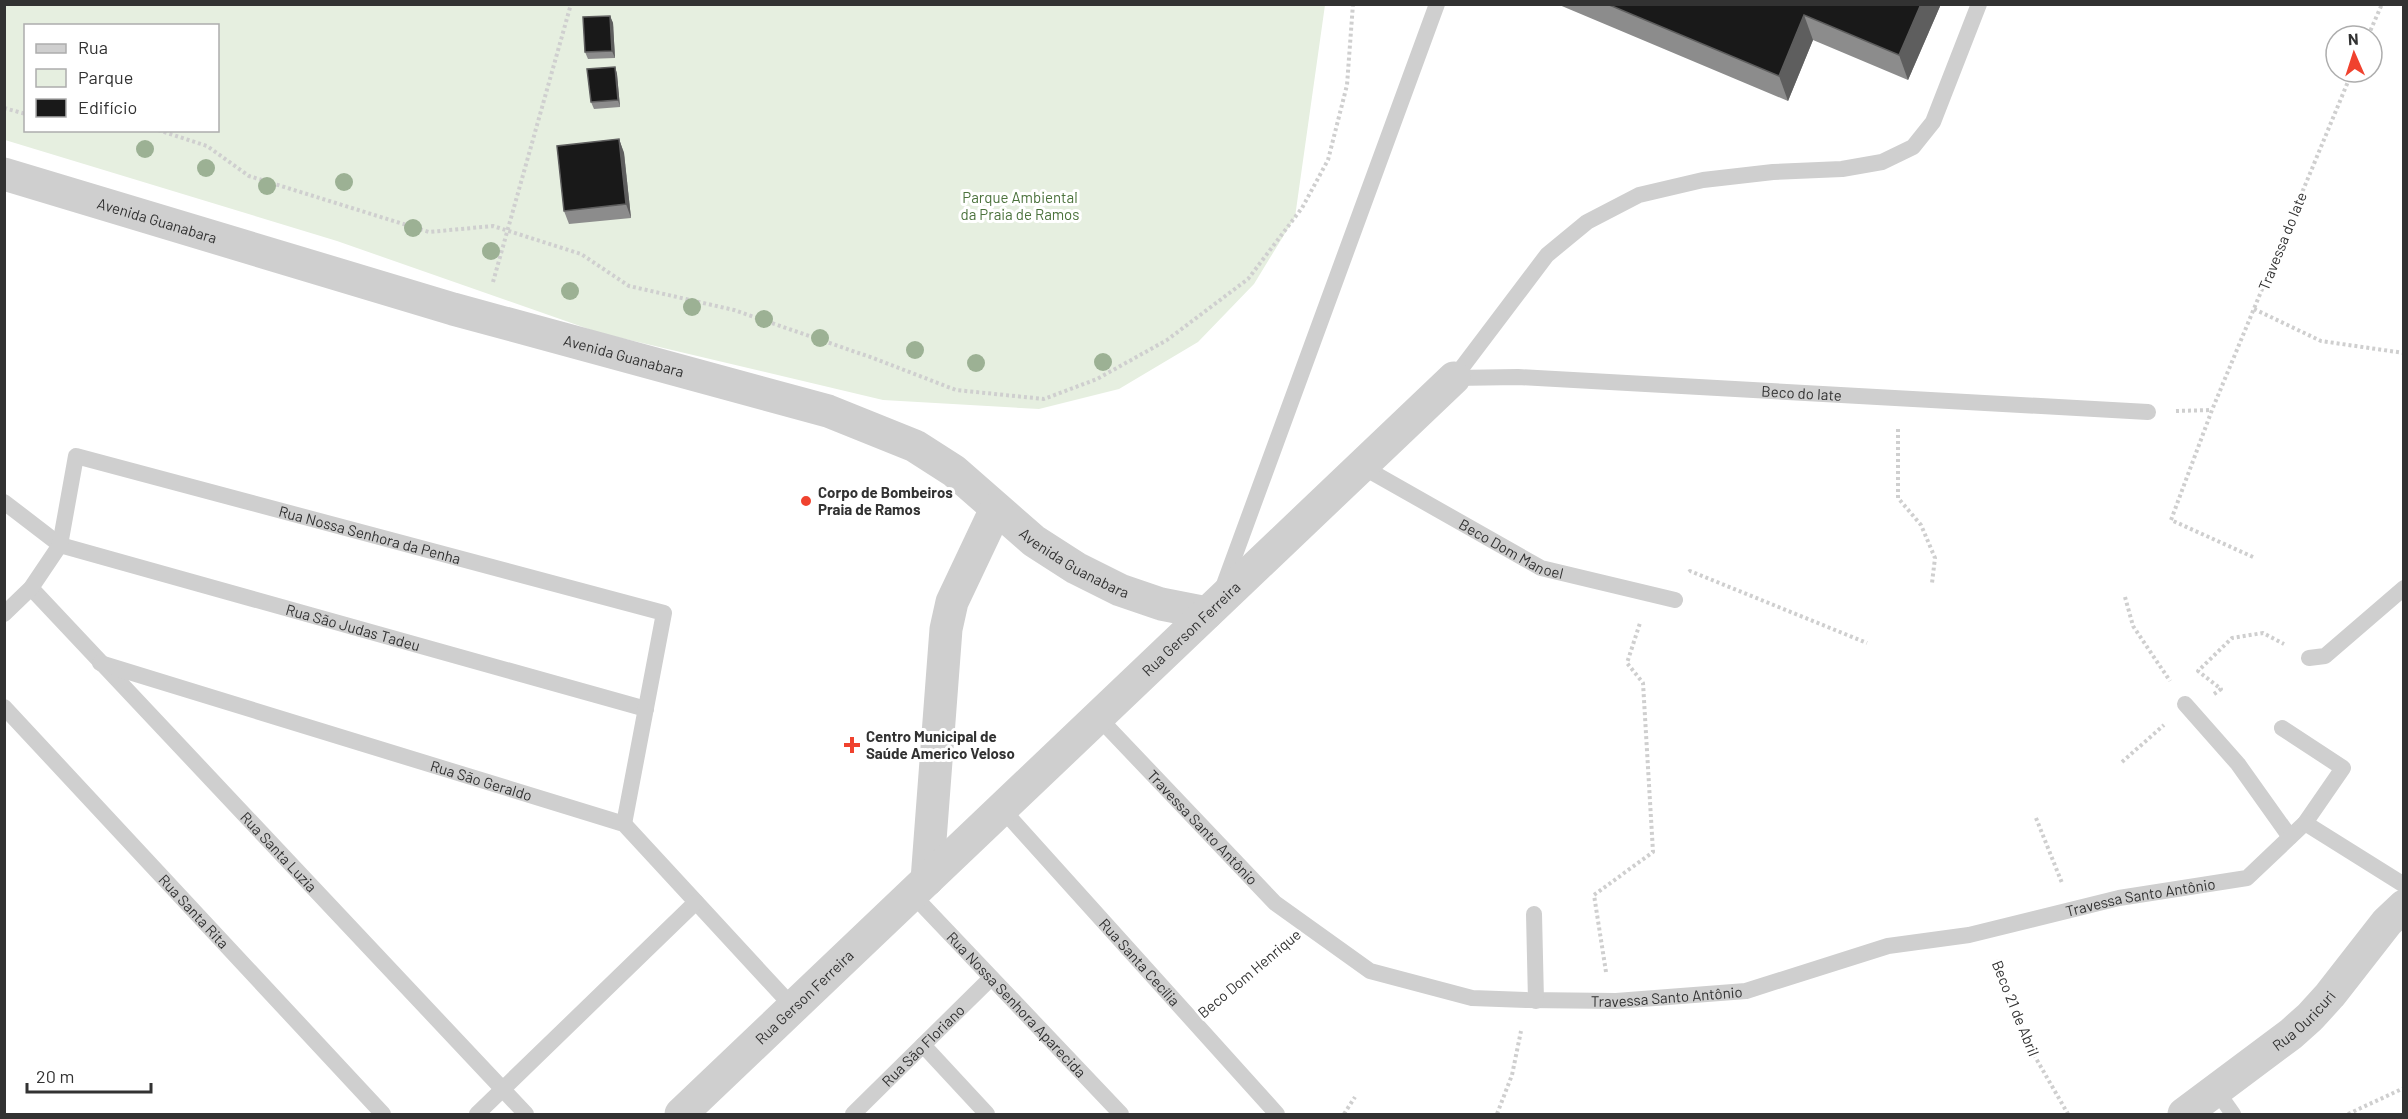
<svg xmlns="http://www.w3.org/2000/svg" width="2408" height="1119" viewBox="0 0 2408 1119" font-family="Barlow,sans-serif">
<rect width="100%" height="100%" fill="#fff"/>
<path fill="#e6efe0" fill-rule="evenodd" d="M4,5H1325L1295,217L1254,284L1198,342L1119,389L1039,409L883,400L600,333L337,241L5,140ZM26,26H218V130H26Z"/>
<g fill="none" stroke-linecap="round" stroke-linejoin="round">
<g stroke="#cfcfcf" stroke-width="4" stroke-dasharray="3 3" stroke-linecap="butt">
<path d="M2368,36L2382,4"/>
<path d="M4,108L26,114"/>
<path d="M158,130L207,146L249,176L429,232L493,226L581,254L629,286L734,310L873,358L956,390L1044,399L1097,379L1167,340L1248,279L1302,208L1328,160L1347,85L1353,4"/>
<path d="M493,282L571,4"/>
<path d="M2254,309L2321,341L2404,353"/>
<path d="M2176,411L2212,410"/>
<path d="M1898,429V498L1921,525L1935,558L1932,583"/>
<path d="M2253,557L2171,520L2212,410L2352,72"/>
<path d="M1689,572L1690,571L1867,643"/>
<path d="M2125,597L2133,626L2170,681"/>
<path d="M2214,694L2221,689L2198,671L2232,638L2263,633L2284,644"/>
<path d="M2122,762L2164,725"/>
<path d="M2036,818L2062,883"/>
<path d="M1996,960L2030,1048L2068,1114"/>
<path d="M1606,972L1594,895L1653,852L1643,683L1627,663L1640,623"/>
<path d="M1215,1001L1283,944"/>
<path d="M1344,1114L1355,1097"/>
<path d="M1497,1114L1512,1075L1521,1031"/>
<path d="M2348,1114L2404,1088"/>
</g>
<g stroke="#cfcfcf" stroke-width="16">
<path d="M1454,378L1547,255L1587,222L1639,195L1703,180L1773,172L1842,169L1882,162L1913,147L1933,122L1979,4"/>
<path id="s1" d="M1454,378L1518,377L2148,412"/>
<path id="s2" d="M1361,466L1541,568L1675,600"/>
<path id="s3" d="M4,502L60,545L646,709"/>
<path id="s4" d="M31,588L526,1114"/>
<path d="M1222,590L1437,4"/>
<path id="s5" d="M4,614L31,588L60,545L76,456L664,613L624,824"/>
<path d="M2309,658L2325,656L2404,588"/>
<path id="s6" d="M100,663L624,824L793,1007"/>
<path d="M2185,704L2238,764L2290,837"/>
<path id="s7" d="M4,707L383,1114"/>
<path id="s8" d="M1098,717L1275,903L1370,971L1472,998L1527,1000L1616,1001L1746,991L1888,946L1969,935L2119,898L2247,878L2305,823L2343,768L2282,728"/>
<path id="s9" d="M1002,809L1277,1114"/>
<path d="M2305,823L2404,885"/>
<path id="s10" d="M912,894L1121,1114"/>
<path d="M1534,914L1536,1001"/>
<path d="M923,1045L987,1114"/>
<path d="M2216,1090L2233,1114"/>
<path d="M477,1114L696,902"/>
<path id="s11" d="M853,1114L991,978"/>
</g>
<g stroke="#cfcfcf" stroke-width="33">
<path id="s12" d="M4,174L453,309L828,411L915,446L954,471L1034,541L1076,568L1120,590L1161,604L1207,613"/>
<path d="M927,880L946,629L952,602L996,509"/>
<path id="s13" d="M681,1114L1454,378"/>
<path id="s14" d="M2184,1114L2291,1034L2310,1017L2330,995L2387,922L2404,906"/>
</g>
</g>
<g fill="#9cb194">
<circle cx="145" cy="149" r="9"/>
<circle cx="206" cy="168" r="9"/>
<circle cx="344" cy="182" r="9"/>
<circle cx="267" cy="186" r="9"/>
<circle cx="413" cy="228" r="9"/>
<circle cx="491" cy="251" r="9"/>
<circle cx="570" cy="291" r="9"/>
<circle cx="692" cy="307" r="9"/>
<circle cx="764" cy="319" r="9"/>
<circle cx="820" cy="338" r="9"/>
<circle cx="915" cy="350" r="9"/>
<circle cx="1103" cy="362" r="9"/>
<circle cx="976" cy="363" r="9"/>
</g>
<g fill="#8c8c8c">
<path d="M1557,4H1941L1908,80L1813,40L1788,101Z"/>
<path d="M610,16L613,23L615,58L588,59L585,52Z"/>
<path d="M615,67L617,74L620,107L594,109L591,102Z"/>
<path d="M619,139L624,153L631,218L569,224L564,211Z"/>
</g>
<g fill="#5e5e5e">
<path d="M1921,4H1941L1908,80L1899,55Z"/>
<path d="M1804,15L1813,40L1788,101L1779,76Z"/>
<path d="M610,16L613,23L615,58L612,51Z"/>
<path d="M615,67L617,74L620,107L618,100Z"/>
<path d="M619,139L624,153L631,218L626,204Z"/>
</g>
<g fill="#191919" stroke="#5e5e5e" stroke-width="1.5">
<path d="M1607,4H1921L1899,55L1804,15L1779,76Z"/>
<path d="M610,16L612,51L585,52L583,17Z"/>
<path d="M615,67L618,100L591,102L587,69Z"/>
<path d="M619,139L626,204L564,211L557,146Z"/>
</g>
<g fill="#f0422e" stroke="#fff" stroke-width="2">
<circle cx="806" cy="501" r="6"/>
<path d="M849 736h6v6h6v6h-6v6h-6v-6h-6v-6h6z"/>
</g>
<g text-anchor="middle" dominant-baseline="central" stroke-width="6" stroke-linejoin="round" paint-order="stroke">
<g font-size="15" fill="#4b723c" stroke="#fff">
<text x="1020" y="197">Parque Ambiental<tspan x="1020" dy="17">da Praia de Ramos</tspan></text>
</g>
<g font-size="15" fill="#323232" stroke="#fff">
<text stroke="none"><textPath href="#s12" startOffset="160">Avenida Guanabara</textPath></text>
<text transform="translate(2282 241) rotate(-68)">Travessa do Iate</text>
<text stroke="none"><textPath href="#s12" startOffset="646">Avenida Guanabara</textPath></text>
<text stroke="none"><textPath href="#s1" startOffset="348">Beco do Iate</textPath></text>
<text stroke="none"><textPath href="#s5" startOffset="484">Rua Nossa Senhora da Penha</textPath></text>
<text stroke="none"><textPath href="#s2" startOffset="172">Beco Dom Manoel</textPath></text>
<text stroke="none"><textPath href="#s12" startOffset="1150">Avenida Guanabara</textPath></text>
<text stroke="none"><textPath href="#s3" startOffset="375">Rua São Judas Tadeu</textPath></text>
<text stroke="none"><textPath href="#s13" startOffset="704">Rua Gerson Ferreira</textPath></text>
<text stroke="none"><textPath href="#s6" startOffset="399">Rua São Geraldo</textPath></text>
<text stroke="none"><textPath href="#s8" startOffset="152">Travessa Santo Antônio</textPath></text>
<text stroke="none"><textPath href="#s4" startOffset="362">Rua Santa Luzia</textPath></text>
<text stroke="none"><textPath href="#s8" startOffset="1160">Travessa Santo Antônio</textPath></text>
<text stroke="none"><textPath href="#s7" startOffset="279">Rua Santa Rita</textPath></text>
<text stroke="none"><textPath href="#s9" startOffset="206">Rua Santa Cecília</textPath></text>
<text transform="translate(1249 973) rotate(-40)">Beco Dom Henrique</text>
<text stroke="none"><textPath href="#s8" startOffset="674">Travessa Santo Antônio</textPath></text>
<text stroke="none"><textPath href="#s13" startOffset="170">Rua Gerson Ferreira</textPath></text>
<text stroke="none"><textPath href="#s10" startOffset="152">Rua Nossa Senhora Aparecida</textPath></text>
<text transform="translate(2016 1008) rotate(68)">Beco 21 de Abril</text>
<text stroke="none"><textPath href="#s14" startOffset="152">Rua Ouricuri</textPath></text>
<text stroke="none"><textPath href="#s11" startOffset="98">Rua São Floriano</textPath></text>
</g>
<g font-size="15" font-weight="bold" fill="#323232" stroke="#fff" text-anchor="start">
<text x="818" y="492">Corpo de Bombeiros<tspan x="818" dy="17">Praia de Ramos</tspan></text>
<text x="866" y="736">Centro Municipal de<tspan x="866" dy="17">Saúde Americo Veloso</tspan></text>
</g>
</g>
<rect width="2408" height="1119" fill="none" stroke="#323232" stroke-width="12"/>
<rect x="24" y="24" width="195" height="108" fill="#ffffff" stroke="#adadad" stroke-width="1.5"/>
<rect x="36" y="44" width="30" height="9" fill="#cfcfcf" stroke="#adadad" stroke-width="1.5"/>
<text x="78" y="54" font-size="18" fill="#323232">Rua</text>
<rect x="36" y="69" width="30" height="18" fill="#e6efe0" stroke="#adadad" stroke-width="1.5"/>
<text x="78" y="84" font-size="18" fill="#323232">Parque</text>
<rect x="36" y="99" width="30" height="18" fill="#191919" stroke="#adadad" stroke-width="1.5"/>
<text x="78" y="114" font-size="18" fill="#323232">Edifício</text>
<g transform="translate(2354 54) rotate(357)"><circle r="28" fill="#ffffff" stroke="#adadad" stroke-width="1.5"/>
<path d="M0-4.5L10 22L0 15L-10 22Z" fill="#f0422e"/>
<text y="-9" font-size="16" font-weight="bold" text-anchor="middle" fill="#323232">N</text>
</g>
<path d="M27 1083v9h124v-9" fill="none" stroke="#323232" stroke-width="3"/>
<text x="36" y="1083" font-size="18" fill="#323232" stroke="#ffffff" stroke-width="4.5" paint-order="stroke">20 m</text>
</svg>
